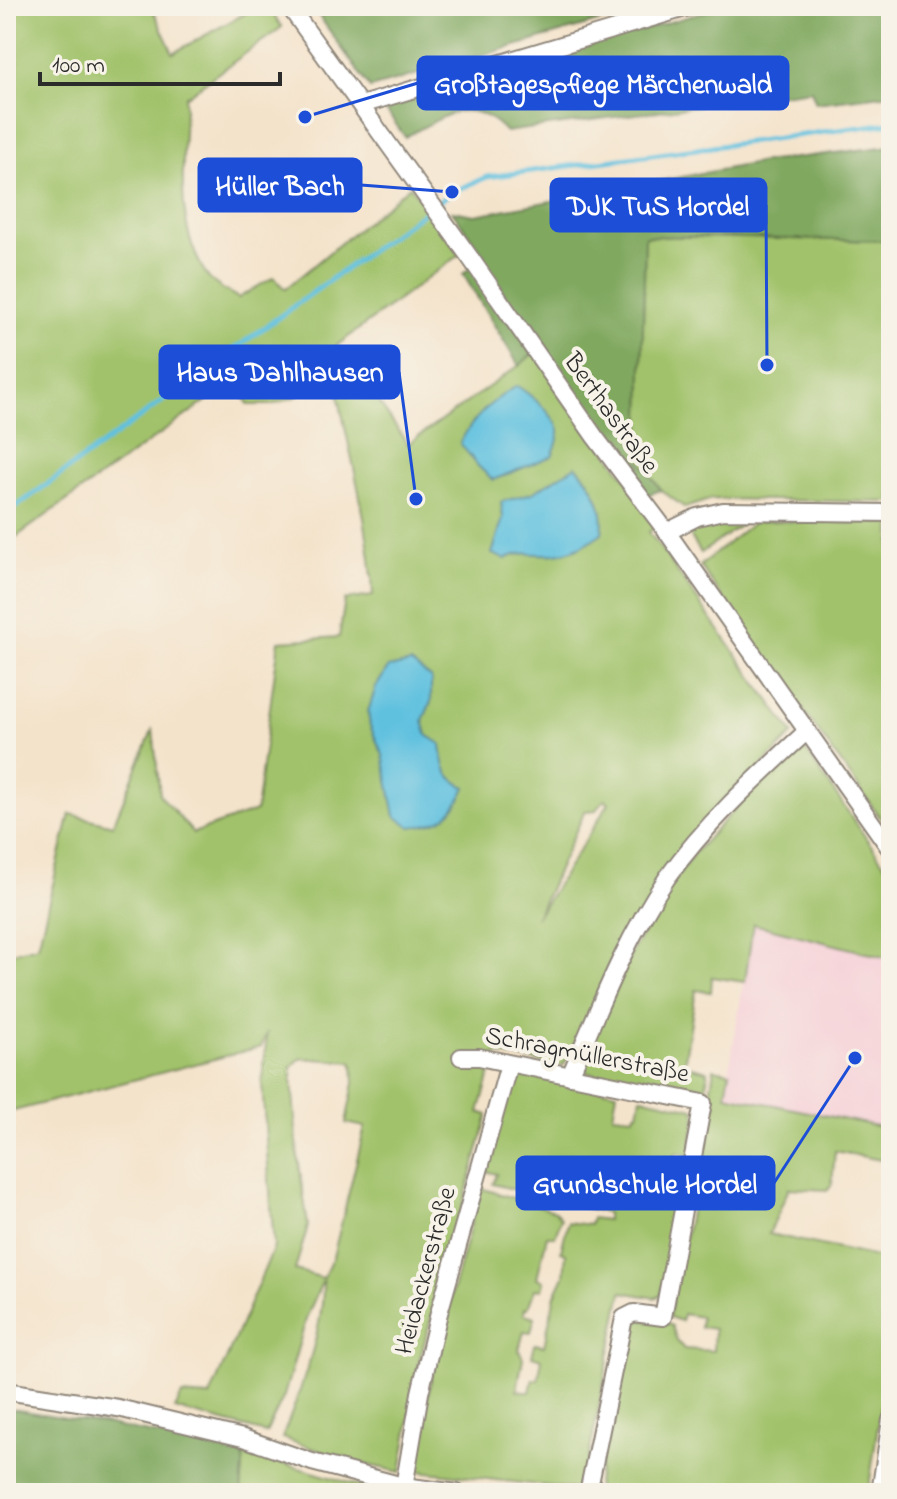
<svg xmlns="http://www.w3.org/2000/svg" width="897" height="1499" viewBox="0 0 897 1499" font-family="'Indie Flower',sans-serif">
<rect width="100%" height="100%" fill="#f7f3e8"/>
<filter id="ink" filterUnits="userSpaceOnUse"><feTurbulence type="fractalNoise" baseFrequency=".0125" numOctaves="2"/><feDisplacementMap in="SourceGraphic" scale="16" xChannelSelector="R" yChannelSelector="G"/><feConvolveMatrix kernelMatrix="1 2 1 2 8 2 1 2 1" color-interpolation-filters="sRGB"/></filter>
<filter id="wash" filterUnits="userSpaceOnUse"><feTurbulence type="fractalNoise" baseFrequency=".006" numOctaves="4" result="noise"/><feDisplacementMap in="SourceGraphic" scale="32" xChannelSelector="R" yChannelSelector="G"/><feGaussianBlur stdDeviation="1.8" result="paint"/><feColorMatrix in="noise" values="0 0 0 0 0 0 0 0 0 0 0 0 0 0 0 0 0 1.4 0 .05"/><feComposite in="paint" operator="in"/></filter>
<g filter="url(#wash)">
<rect width="100%" height="100%" fill="#f4e3cb"/>
<path fill="#f6cfd7" d="M753,924L891,959V1129L725,1095Z"/>
<g fill="#a1c26a" stroke="#66764a" stroke-width="2" fill-rule="evenodd">
<path d="M6,6H151L173,53L246,13L242,6H267L282,27L185,97C185,157 172,225 208,277C215,286 229,292 238,298L274,277L285,289L410,186L460,254L312,364L298,396L271,405H249L233,382L6,544Z"/>
<path d="M645,236L891,241V502L712,499L685,508L661,490L640,461Z"/>
<path d="M534,352L659,524L649,532L793,734L692,837L563,1066L496,1054L479,1112L488,1115L420,1358L401,1472L353,1462L282,1438C299,1395 325,1327 323,1280L307,1316L284,1396L266,1433L175,1409L182,1395L210,1397L274,1247L262,1084L267,1032L261,1047L6,1113V954L38,946L70,814L113,825L153,729L160,795L193,833L256,811L279,641L339,637L345,600L373,596C370,519 346,443 333,367L344,353L408,444L521,364ZM605,799L609,803L536,918L585,811L596,810ZM302,1058L353,1062L354,1083L346,1123L365,1127L333,1257L323,1278L295,1270L308,1226L298,1157L291,1067Z"/>
<path d="M729,518H751L701,553L688,532Z"/>
<path d="M755,521L891,523V833L700,566Z"/>
<path d="M799,749L806,751L891,874V959L753,924L745,982L712,977L711,992L696,990L684,1065L708,1071L705,1096L578,1071L633,950L665,894L693,854L772,769Z"/>
<path d="M714,1069L730,1072L726,1095L891,1129V1162L835,1151L832,1184L827,1190L789,1188L769,1234L891,1260V1336L869,1487L861,1486L860,1493H597V1483L627,1325L636,1319L668,1324L672,1326L677,1341L684,1349L713,1351L714,1329L700,1327L701,1317L683,1314L681,1321L669,1317L689,1218Z"/>
<path d="M522,1074L617,1092L613,1115L634,1117L635,1113H638L641,1097L694,1109L696,1115L690,1155L676,1153L669,1186L681,1189L661,1295L655,1298L622,1292L582,1490L419,1471L414,1467L439,1340L481,1188L555,1211L561,1219L555,1236H547L537,1278L544,1281L542,1290L535,1289L528,1308H525L524,1314L535,1317L531,1332L524,1331L519,1350L523,1358L517,1390L530,1392L533,1379L538,1380L542,1359L532,1356L535,1344L544,1346L555,1295L564,1276L566,1253L561,1251L568,1222L590,1225L592,1218L607,1220V1213L493,1184L497,1174L485,1171L511,1081Z"/>
<path d="M244,1452L377,1491V1493H241Z"/>
</g>
<g fill="#80a85e" stroke="#566a44" stroke-width="2">
<path d="M312,6H653L370,88Z"/>
<path d="M724,6H891V94L816,103L811,90L506,132C470,93 445,117 405,137L383,106Z"/>
<path d="M891,146V241L645,236L640,461L661,490L644,496L540,347L519,366L463,274L484,256L452,211L475,215L763,162Z"/>
<path d="M6,1408L109,1425L244,1452L241,1493H6Z"/>
</g>
<g fill="#60c1df" stroke="#467685" stroke-width="2">
<path d="M517,386C530,394 555,415 559,430C560,438 555,449 552,456L493,480L478,466L460,443C473,417 492,400 517,386Z"/>
<path d="M576,466C594,484 606,508 602,533C588,543 574,552 555,554C536,556 524,549 505,559L492,554L503,518L501,502L532,493Z"/>
<path d="M411,663L431,678V702L423,720L427,735L441,744C443,764 445,779 466,787C454,816 442,824 411,827L395,816L383,755L370,726L368,712L376,687L388,668Z"/>
</g>
<g fill="none" stroke-linecap="round" stroke-linejoin="round">
<path stroke="#60c1df" stroke-width="5" d="M6,514L452,192L487,177L891,123"/>
</g>
</g>
<g filter="url(#ink)">
<g fill="none" stroke-linecap="round" stroke-linejoin="round">
<g stroke="#90877b" stroke-width="20">
<g id="minor">
<path d="M289,6L471,259L595,437L667,532L891,850"/>
<path d="M361,105L692,6"/>
<path d="M667,532L697,517L723,511L891,513"/>
<path d="M461,1057H479L703,1103L663,1317L634,1313L624,1318L588,1493"/>
<path d="M570,1076C599,1008 625,940 667,878C706,823 757,777 806,732"/>
<path d="M6,1391L118,1408L243,1438L312,1462L403,1486L457,1493"/>
<path d="M403,1493L420,1393L439,1313L509,1064"/>
<path d="M880,1493L891,1420"/>
</g>
</g>
<use href="#minor" stroke="#fff" stroke-width="16"/>
</g>
</g>
<g text-anchor="middle" dominant-baseline="central" stroke-width="8" stroke-linejoin="round" paint-order="stroke">
<g font-size="26" fill="#2b2b2b" stroke="#f7f3e8">
<text transform="translate(610 414) rotate(54)">Berthastraße</text>
<text transform="translate(587 1056) rotate(11)">Schragmüllerstraße</text>
<text transform="translate(427 1271) rotate(-75)">Heidackerstraße</text>
</g>
</g>
<path fill="none" stroke="#1d4ed8" stroke-width="3" d="M305 117L418 83M452 192L361 185M767 365L766 205M416 499L399 372M855 1058L774 1183"/>
<g fill="#1d4ed8" stroke="#f7f3e8" stroke-width="3">
<circle cx="305" cy="117" r="8"/>
<circle cx="452" cy="192" r="8"/>
<circle cx="767" cy="365" r="8"/>
<circle cx="416" cy="499" r="8"/>
<circle cx="855" cy="1058" r="8"/>
</g>
<g fill="#1d4ed8" stroke="#1d4ed8" stroke-width="3">
<rect x="418" y="57" width="370" height="52" rx="8"/>
<rect x="199" y="159" width="162" height="52" rx="8"/>
<rect x="551" y="179" width="215" height="52" rx="8"/>
<rect x="160" y="346" width="239" height="52" rx="8"/>
<rect x="517" y="1157" width="257" height="52" rx="8"/>
</g>
<g font-size="28" text-anchor="middle" font-weight="bold" fill="#fff">
<text x="603" y="93">Großtagespflege Märchenwald</text>
<text x="280" y="195">Hüller Bach</text>
<text x="658" y="215">DJK TuS Hordel</text>
<text x="280" y="381">Haus Dahlhausen</text>
<text x="645" y="1193">Grundschule Hordel</text>
</g>
<rect width="897" height="1499" fill="none" stroke="#f7f3e8" stroke-width="32"/>
<path d="M40 72v12h240v-12" fill="none" stroke="#2b2b2b" stroke-width="4"/>
<text x="52" y="72" font-size="24" fill="#2b2b2b" stroke="#f7f3e8" stroke-width="6" paint-order="stroke">100 m</text>
</svg>
